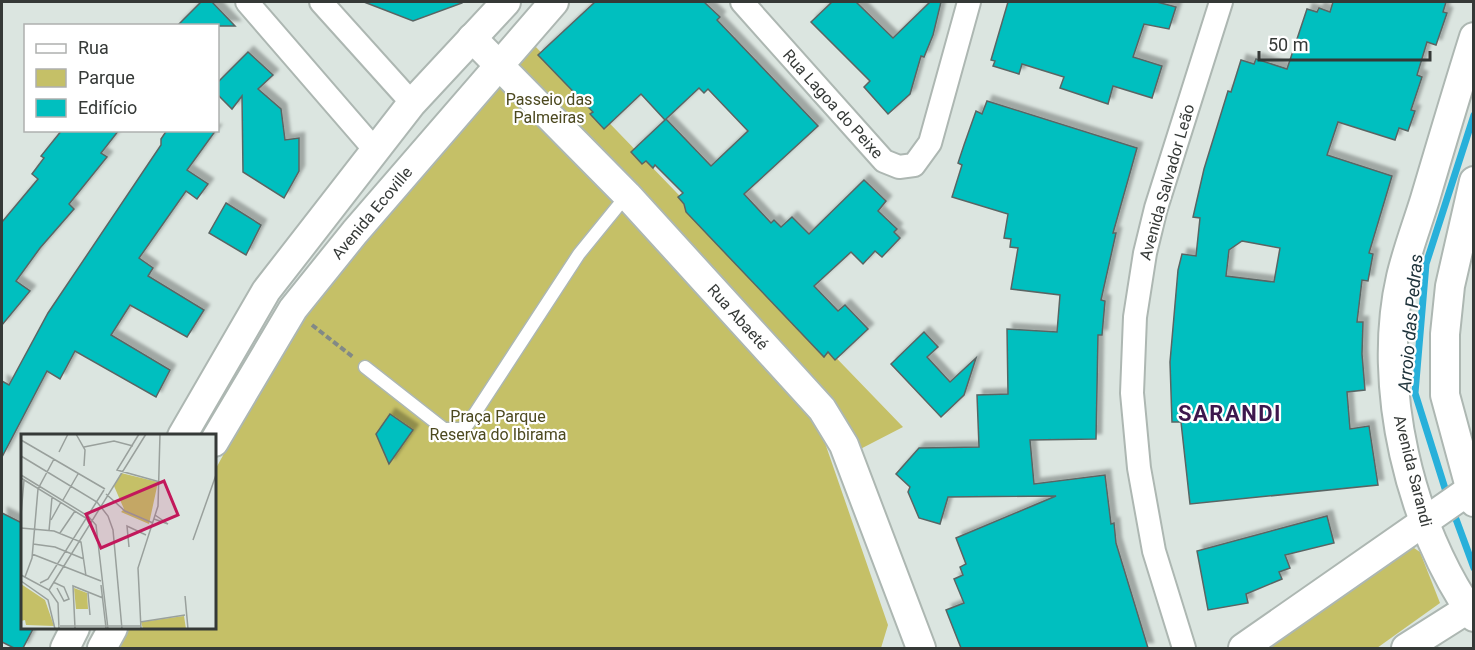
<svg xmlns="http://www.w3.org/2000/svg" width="1475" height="650" viewBox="0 0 1475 650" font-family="Roboto,sans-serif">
<defs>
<filter id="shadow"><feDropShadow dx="5.5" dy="-5.5" stdDeviation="1.5" flood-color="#0004"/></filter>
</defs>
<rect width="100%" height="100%" fill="#dbe5e0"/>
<g fill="#c5c067">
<path d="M533,44L903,427L841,459L825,443L888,625L881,648H116L128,628H214L215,470L300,315Z"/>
<path d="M1408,544L1420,552L1440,603L1377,648H1263Z"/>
</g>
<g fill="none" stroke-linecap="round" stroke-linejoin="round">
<g stroke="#28b0da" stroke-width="7">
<path d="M1448,498L1415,393L1426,264L1474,115"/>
<path d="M1453,511L1474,568"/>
</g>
</g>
<g fill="#00bfbf" stroke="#5a6564" stroke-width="1.5" fill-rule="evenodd" filter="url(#shadow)">
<path d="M201,2H212L235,26H177Z"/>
<path d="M364,2H462V3L413,21Z"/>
<path d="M595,2H704L720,17L717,20L818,126L744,194L771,223L774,220L781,227L792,217L809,234L864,180L886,201L878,211L897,229L894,232L900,238L882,257L875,251L863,264L851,252L814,286L838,311L845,305L868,329L835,360L828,352L824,357L686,212L684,204L678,197L683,193L655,165L653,168L646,161L642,164L631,152L665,120L641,94L604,129L590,114L593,112L538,55ZM699,88L704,93L708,89L748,131L711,166L666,119Z"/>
<path d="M832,2H856L893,38L930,2H941L933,35L924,57L921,56L910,94L888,114L864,87L870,81L811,22Z"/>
<path d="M1008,2H1157L1176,7L1169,29L1144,24L1133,57L1162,66L1152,98L1113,86L1108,104L1060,88L1064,77L1022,64L1019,74L993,66L995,61L991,60Z"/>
<path d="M1333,2H1446L1443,12L1447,13L1436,45L1427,42L1417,75L1422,77L1411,110L1415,111L1408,131L1399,128L1395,140L1338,122L1327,155L1392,176L1369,253L1373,254L1368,281L1362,280L1357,322H1363L1362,354L1365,390L1347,392L1350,429L1369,426L1378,485L1190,504L1181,422H1172L1170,362L1178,270L1182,254L1196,256L1200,218L1193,217L1204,169L1228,91L1231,92L1241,60L1254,64L1256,59L1287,69L1307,9L1317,12L1319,8L1330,12ZM1242,241L1280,248L1274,282L1226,276L1229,250Z"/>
<path d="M248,52L273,75L258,89L281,109L285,140L299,138V171L284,198L243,172L242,96L232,109L218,95V82Z"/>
<path d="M987,101L1137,148L1113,233H1116L1101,300L1105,301L1102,335H1098L1096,439L1030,440L1034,484L1105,475L1111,524L1114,523L1116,543L1148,648H961L946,610L964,603L954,579L963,575L960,567L966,564L956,538L1056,496L948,497L940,524L919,518L908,492L910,487L896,474L919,448L979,447L977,395L1008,394L1007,329L1057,332L1060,295L1011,289L1018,248L1010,247L1011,239L1004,238L1008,214L952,197L962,165L958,163L964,145L976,111L982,114Z"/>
<path d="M62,130H119L101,153L107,157L69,204L74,209L40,248L16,281L30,291L2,325V222L38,179L32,174L44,158L41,156Z"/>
<path d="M167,130H216L187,170L208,184L197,199L186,191L139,258L153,268L148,276L204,310L187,337L130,305L111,335L170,370L156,397L75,351L60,379L47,371L2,457V381L9,385L48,313L161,145V139Z"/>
<path d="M226,203L261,225L246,255L209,233Z"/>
<path d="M924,332L938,347L927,357L950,382L976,358L964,395L941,417L891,364Z"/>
<path d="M390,414L413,430L389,464L376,434Z"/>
<path d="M2,513L22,523V627H34L23,648H14L2,642Z"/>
<path d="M1327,516L1334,543L1285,555L1290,568L1279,572L1282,579L1246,594L1248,603L1208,610L1197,551Z"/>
</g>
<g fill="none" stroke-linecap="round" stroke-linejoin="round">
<g stroke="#adb7b2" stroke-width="15">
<path id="service" d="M365,367L444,429H461L468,424L579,254L627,195"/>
</g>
<g stroke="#adb7b2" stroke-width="26">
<g id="minor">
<path d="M247,2L375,150"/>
<path d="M321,2L412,103"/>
<path d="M742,2L884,161L899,167L914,165L930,143L969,2"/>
<path d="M1184,648L1154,551L1139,468L1132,393L1135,317L1145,253L1156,208L1221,2"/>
</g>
</g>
<g stroke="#adb7b2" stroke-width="32">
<g id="tertiary">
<path d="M1474,37C1457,91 1441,145 1425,199C1417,225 1407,251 1401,277C1376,385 1410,527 1474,617"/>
<path d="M472,38L627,195L822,409L844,445L921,648"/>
<path d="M1474,181L1450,286L1445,334V395L1474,502"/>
<path d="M182,436L266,291L412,103L506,2"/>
<path d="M214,442L293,309L355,232L554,2"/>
<path d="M65,648L75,628"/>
<path d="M102,648L113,628"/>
<path d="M1243,648L1474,487"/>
<path d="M1406,648L1474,605"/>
</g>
</g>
<path stroke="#828986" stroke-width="4" stroke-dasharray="6 3" stroke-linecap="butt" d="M312,325L353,357"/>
<use href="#service" stroke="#fff" stroke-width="12"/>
<use href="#minor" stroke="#fff" stroke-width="22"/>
<use href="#tertiary" stroke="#fff" stroke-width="28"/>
</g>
<g text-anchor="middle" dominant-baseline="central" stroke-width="4.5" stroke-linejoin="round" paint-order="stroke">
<g font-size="16" fill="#4c491f" stroke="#fff">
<text x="549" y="99">Passeio das<tspan x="549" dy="18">Palmeiras</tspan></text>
<text x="498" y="416">Praça Parque<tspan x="498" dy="18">Reserva do Ibirama</tspan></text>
</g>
<g font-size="16" fill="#353937" stroke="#fff">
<text transform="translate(833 104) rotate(48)">Rua Lagoa do Peixe</text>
<text transform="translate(1167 182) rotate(-74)">Avenida Salvador Leão</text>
<text transform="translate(372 213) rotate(-50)">Avenida Ecoville</text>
<text transform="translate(738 317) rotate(48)">Rua Abaeté</text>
<text transform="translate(1413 471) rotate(76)">Avenida Sarandi</text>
</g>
<g font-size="18" font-style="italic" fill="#1e333b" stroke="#fff">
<text transform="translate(1410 323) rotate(-85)">Arroio das Pedras</text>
</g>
<g font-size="22" font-weight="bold" letter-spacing="1.5" fill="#3d184e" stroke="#fff">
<text x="1230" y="413">SARANDI</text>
</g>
</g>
<g transform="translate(21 434)">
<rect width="195" height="195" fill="#dbe5e0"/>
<path d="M100,39L137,48L128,90L100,78L103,75L93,52ZM0,150L24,166L33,192L5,191L4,186L0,187ZM53,154L66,159L67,175H55ZM163,182L165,195H122L120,188Z" fill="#c5c067"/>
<path fill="none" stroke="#99a09c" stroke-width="1.5" d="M55,0L64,16L63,32M118,0L96,36L139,48M0,6L84,55M63,13L93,7L112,12M38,18L47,0M0,22L76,68L87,82L92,96L101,195M0,41L67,82L75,91L87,195M0,44L65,84L76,104M85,60L104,77L132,89M42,66L57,40M0,81L3,46M133,85L147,90L134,81M30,86L40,68M0,94L33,97L60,108L65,142M28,97L31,63M39,99L54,77M172,106L195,41M12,110L34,113L63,125M108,113L106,92L125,101M11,120L80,147M0,141L28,156L37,169L38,195M4,143L11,124L17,55L33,25M0,147L27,166L34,195M32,148L43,153L48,165L43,167L36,154M19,149L27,145L83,56M80,151L85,194M28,156L125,0M67,159L69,181M164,162L167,195M119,188L164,181M39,192H120M54,194L52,152L82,164M120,195L117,134L137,72L139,0"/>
<path fill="#c2185b" fill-opacity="0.15" stroke="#c2185b" stroke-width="3" d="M143,47L157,81L80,114L65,80Z"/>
<rect width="195" height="195" fill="none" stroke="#353937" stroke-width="3"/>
</g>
<rect width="1475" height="650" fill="none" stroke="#353937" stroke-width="6"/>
<rect x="24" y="24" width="195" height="108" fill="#ffffff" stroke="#aeb0af" stroke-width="1.5"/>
<rect x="36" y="44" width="30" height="9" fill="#ffffff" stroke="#aeb0af" stroke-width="1.5"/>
<text x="78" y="54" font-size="18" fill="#353937">Rua</text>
<rect x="36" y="69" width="30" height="18" fill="#c5c067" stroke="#aeb0af" stroke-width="1.5"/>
<text x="78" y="84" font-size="18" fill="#353937">Parque</text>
<rect x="36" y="99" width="30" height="18" fill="#00bfbf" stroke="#aeb0af" stroke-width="1.5"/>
<text x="78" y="114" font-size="18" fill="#353937">Edifício</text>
<path d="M1259 51v9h171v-9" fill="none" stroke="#353937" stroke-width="3"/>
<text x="1268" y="51" font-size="18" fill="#353937" stroke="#ffffff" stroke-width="4.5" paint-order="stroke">50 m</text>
</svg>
